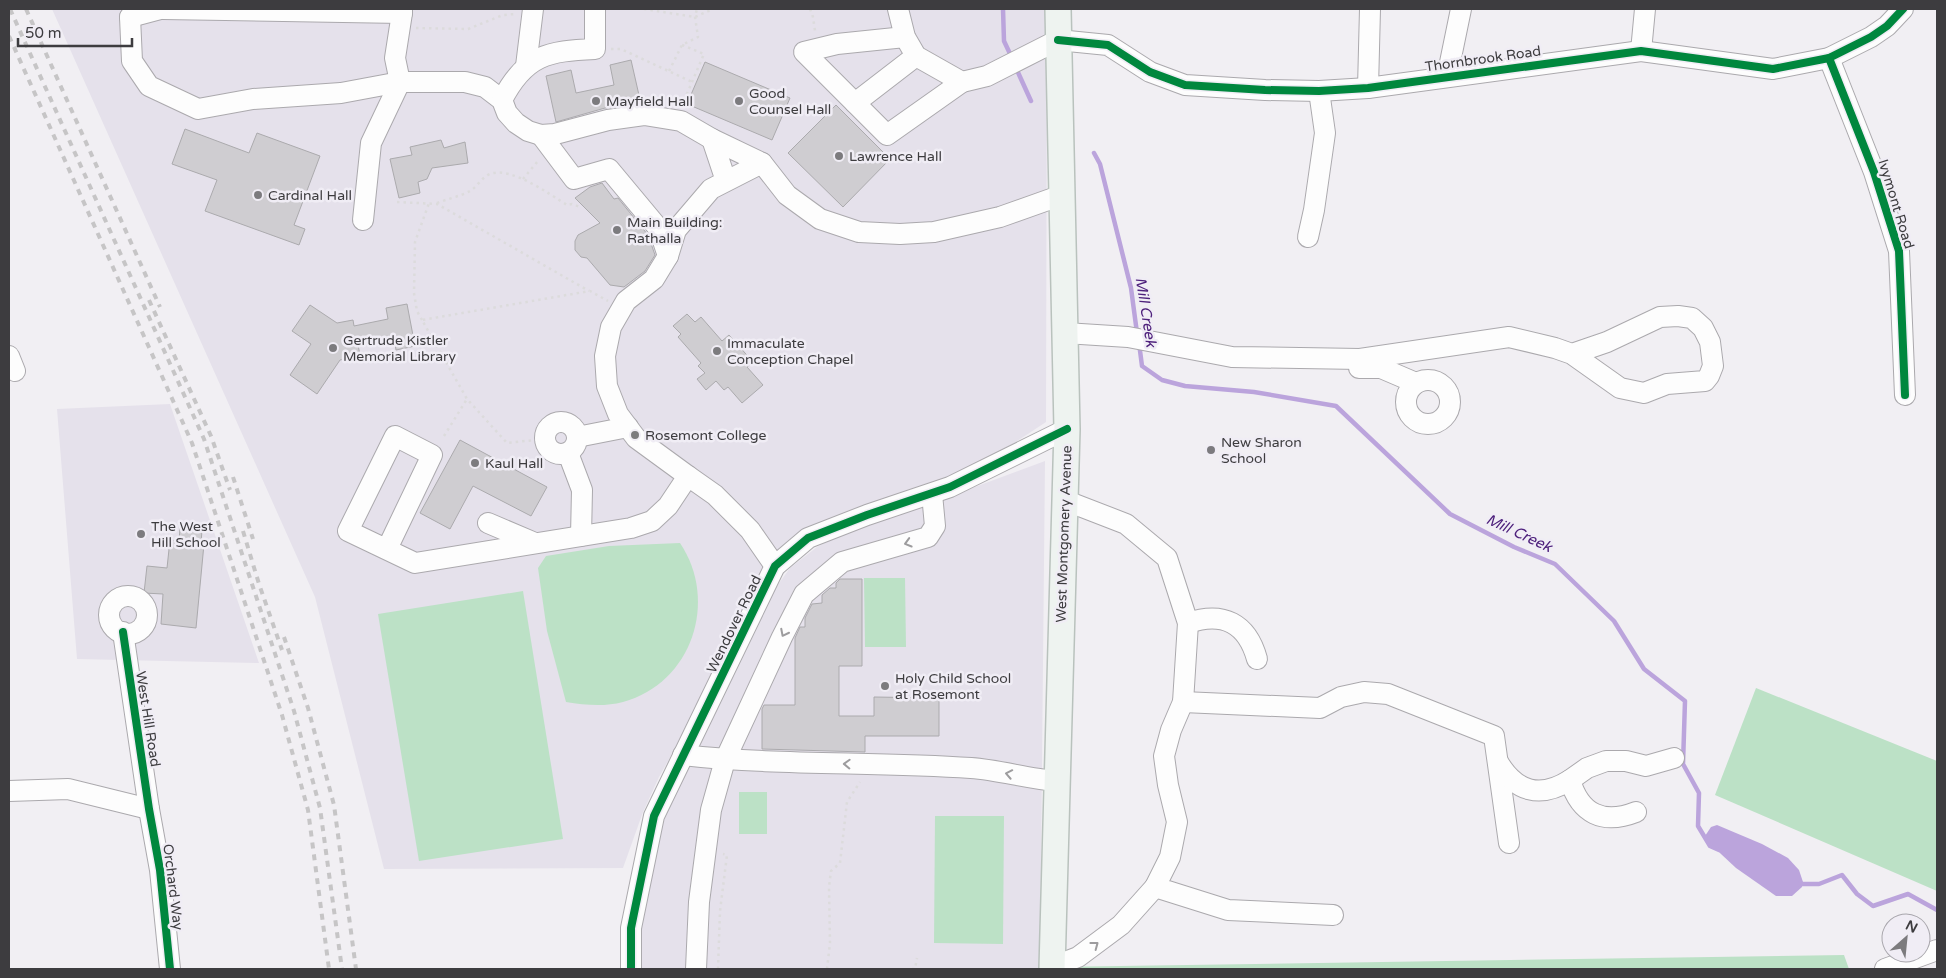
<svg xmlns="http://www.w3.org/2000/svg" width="1946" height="978" viewBox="0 0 1946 978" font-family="'Varela Round',sans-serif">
<rect width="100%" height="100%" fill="#f1eff3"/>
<g fill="#e5e1eb">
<path d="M52,9H1047L1046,422L1008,447L961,472L906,493L849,511L811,529L779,551L693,717L659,777L643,812L623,868L384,869L315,597Z"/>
<path d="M170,404L259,663L77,659L57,409Z"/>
<path d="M1045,461L1040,969H640L639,928L664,820L683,774L769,597L790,568L817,547L849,530L948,497Z"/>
</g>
<g fill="#bce1c6">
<path d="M680,543C719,601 692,683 623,702C604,707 585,705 566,702L547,631L538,568L546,556L609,546Z"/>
<path d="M864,578H905L906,647H865Z"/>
<path d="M523,591L563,839L419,861L378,614Z"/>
<path d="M1756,688L1937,761V891L1715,795Z"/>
<rect x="739" y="792" width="28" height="42"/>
<path d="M935,816H1004L1003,944L934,943Z"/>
<path d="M1844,955L1849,969H1052V967Z"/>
</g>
<path fill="#bba4dc" d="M1717,825L1762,844L1788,858L1799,870L1803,882L1802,887L1792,896H1776L1736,868L1706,840L1705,836L1711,827Z"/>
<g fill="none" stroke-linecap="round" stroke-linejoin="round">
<g stroke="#bba4dc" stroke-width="4.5">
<path d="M1003,9L1004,41L1012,58"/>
<path d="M1016,68L1031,101"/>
<path d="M1094,153L1100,164L1131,288L1137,333"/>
<path d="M1139,343L1142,366L1162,380L1185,386L1254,392L1336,406L1450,514L1514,547L1555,564L1614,621L1644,669L1685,701L1683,764L1699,793L1698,826L1710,846L1719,850"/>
<path d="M1799,884H1819L1842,875L1857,894L1873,906L1908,894L1937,910"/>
</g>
</g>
<g fill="#cfcdd1" stroke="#abaaad">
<path d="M631,60L641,104L605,108L556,122L546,76L571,70L576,93L614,85L610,65Z"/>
<path d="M705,62L790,98L772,140L687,104Z"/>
<path d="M836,105L890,159L843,207L788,153Z"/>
<path d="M185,129L249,153L257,133L320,156L294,225L305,229L299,245L205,211L217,180L172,164Z"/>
<path d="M441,140L444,148L465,142L468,163L432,168L427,179L418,182L420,193L399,198L390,159L412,155L410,147Z"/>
<path d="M602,183L614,199L618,198L648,235L655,255L645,271L624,287L610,285L587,258L581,257L575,250V241L578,235L600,223L575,198L590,187Z"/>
<path d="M407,304L415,346L396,350L394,338L358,344L360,356L340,360L317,394L290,375L311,344L292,331L310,305L337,323L353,320L354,326L388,319L386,308Z"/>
<path d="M687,314L695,322L701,317L722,341L729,335L753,362L747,367L763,385L742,403L728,387L724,390L716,381L706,390L697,379L705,373L698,366L701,363L678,337L681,334L673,326Z"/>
<path d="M460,440L547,487L531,516L473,486L450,529L420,513Z"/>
<path d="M180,528L202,530L201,543L204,544L196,628L161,624L163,594L144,593L147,566L167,568L170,540L179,541Z"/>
<path d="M840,579H862V666H839V716H874V697L939,698V736H865V752L762,749V709L764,705H795V638L800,627H805V618L812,604L822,603V595L830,588H836V583Z"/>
</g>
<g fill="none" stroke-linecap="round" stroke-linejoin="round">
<g stroke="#aba9ad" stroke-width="22">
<g id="minor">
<path d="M163,9L402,13V9"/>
<path d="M898,9L905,37L916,56L962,82L987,76L1058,40L1108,45L1150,72L1185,85L1265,90L1319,91L1368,88L1641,51L1773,69L1829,58L1871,37L1887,26L1903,9"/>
<path d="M130,17L132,61L149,86L198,109L253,99L341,93L400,82H465L485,87L502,100L507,113L516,123L528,131L541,135L555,134L608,120L644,115L681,121L712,139"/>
<path d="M130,17L160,9"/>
<path d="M905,37L837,44L804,52L887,135L962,82"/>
<path d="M1641,51L1645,9"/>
<path d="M1829,58L1874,172L1899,251L1905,395"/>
<path d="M526,66L533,9"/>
<path d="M1447,77L1461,9"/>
<path d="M1368,88L1370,9"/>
<path d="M502,100C525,55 548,51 595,49V9"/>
<path d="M855,103L916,56"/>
<path d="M541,135L574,179L609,169L659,229L668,256"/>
<path d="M762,163L787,195L820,219L859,232L900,234L934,232L1000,217L1062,195"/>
<path d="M363,220L371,143L400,82L395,58L402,13"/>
<path d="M1308,237L1314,210L1325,133L1319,91"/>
<path d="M1065,333L1128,337L1232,357L1360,359L1509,337L1555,348L1572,354L1620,388L1644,393L1667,384L1705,381L1709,376L1713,366L1710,342L1703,328L1692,318L1678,316L1660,317L1607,342L1572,354"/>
<path d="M9,356L15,371"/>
<path d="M1359,368H1381L1416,383"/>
<circle cx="1428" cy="402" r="22"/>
<circle cx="561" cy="438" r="16"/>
<path d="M577,437L628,427"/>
<path d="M568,453L582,490L581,536"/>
<path d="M688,476L636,438L618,414L607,386L605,356L611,327L626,301L654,279L668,256L676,230L711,189L762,163L712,139L726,181"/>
<path d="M1064,500L1126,524L1167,558L1188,623L1183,702L1171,730L1164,756L1168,785L1177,822L1170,857L1155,887L1228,910L1333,915"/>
<path d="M488,523L535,543"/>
<path d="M387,549L432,455L395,436L348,531L415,563L631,528L652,521L668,506L688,476L715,495L750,530L775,566"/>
<circle cx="128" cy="615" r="19"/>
<path d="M1188,623C1223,611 1247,623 1257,659"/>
<path d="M123,632L149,809L160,870L170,969"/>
<path d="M1183,702L1320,708L1341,697L1364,692L1388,694L1494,736L1509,843"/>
<path d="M683,755C779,766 875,761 971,768C1000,770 1028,779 1057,781"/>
<path d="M1498,762C1516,792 1540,799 1570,780C1580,814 1603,825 1636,812"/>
<path d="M1570,780L1587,768L1606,761H1626L1646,766L1674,758"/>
<path d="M9,791L68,789L149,809"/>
<path d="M1052,967L1078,957L1121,925L1155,887"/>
<path d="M631,969V928L654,816L775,566L808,538L867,515L950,487L1067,429"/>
<path d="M696,969L699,902L711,810L725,760L782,637L804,594L842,562L928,537L935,526L932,494"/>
<path d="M1885,969L1937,950"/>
</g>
</g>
<g stroke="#b9c2bd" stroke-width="28">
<path id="major" d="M1052,969L1067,429L1058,9"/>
</g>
<g stroke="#dcdbdc" stroke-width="2.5" stroke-dasharray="2.5 4" stroke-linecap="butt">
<path d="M644,9L695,17L713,9"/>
<path d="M810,9L813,17L815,31"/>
<path d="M416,28L468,29L503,15L515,14"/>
<path d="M682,45L704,54L683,103"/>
<path d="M611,49H621L692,82"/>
<path d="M669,71L682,45L698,37L695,17L697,9"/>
<path d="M523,179L538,161"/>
<path d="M397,202L437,204L589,291"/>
<path d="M437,203C447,199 461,196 470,191C477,187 482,177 490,174C511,166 549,194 567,205L572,204L580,207"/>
<path d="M422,320L417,311L414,293L415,242L429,203"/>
<path d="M444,436L467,399"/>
<path d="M544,439L507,443L467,399L422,320L590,291L608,301"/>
<path d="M718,969L720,911L727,855L723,854"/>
<path d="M827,969L830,943L829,887L831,871L840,863L847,802L860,782"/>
<path d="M912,969H915L917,958"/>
</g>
<use href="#minor" stroke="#fdfdfd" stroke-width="20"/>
<use href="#major" stroke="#eef3f0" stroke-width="25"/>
<g stroke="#c6c5c6" stroke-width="4" stroke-dasharray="6 6" stroke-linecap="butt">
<path d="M10,9L204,439L294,711L320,808L342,969"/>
<path d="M26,9L160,307"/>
<path d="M9,36L192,443L282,715L308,810L329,969"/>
<path d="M149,300L211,436L230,490"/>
<path d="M233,477L253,539"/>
<path d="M243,531L259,584L282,650"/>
<path d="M284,637L308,708L334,805L356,969"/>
</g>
<g stroke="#f0edf5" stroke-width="11">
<g id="cycleway">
<path d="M1058,40L1108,45L1150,72L1185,85L1265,90L1319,91L1368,88L1641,51L1773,69L1829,58L1871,37L1887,26L1903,9"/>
<path d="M1829,58L1874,172L1899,251L1905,395"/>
<path d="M123,632L149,809L160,870L170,969"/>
<path d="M631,969V928L654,816L775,566L808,538L867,515L950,487L1067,429"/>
</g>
</g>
<use href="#cycleway" stroke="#00873e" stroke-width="8"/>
</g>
<defs><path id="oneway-chevron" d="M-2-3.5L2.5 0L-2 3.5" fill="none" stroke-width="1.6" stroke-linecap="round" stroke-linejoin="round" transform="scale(1.25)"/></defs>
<g stroke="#9d9c9e">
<use href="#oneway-chevron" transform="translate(908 543) rotate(164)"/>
<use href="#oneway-chevron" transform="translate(784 633) rotate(117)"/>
<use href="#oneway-chevron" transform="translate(847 764) rotate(-178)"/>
<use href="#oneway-chevron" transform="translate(1009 774) rotate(-169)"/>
<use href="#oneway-chevron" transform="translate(1095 945) rotate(-37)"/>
</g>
<g fill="#7c7b7e" stroke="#f0edf5" stroke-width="2">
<circle cx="596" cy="101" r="5"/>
<circle cx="739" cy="101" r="5"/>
<circle cx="839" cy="156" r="5"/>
<circle cx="258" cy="195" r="5"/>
<circle cx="617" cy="230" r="5"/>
<circle cx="333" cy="348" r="5"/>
<circle cx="717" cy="351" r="5"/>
<circle cx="635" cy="435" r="5"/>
<circle cx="1211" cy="450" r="5"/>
<circle cx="475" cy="463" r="5"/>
<circle cx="141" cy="534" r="5"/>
<circle cx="885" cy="686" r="5"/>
</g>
<g text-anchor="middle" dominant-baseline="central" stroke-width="5" stroke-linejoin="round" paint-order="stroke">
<g font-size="14" fill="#3d3c3f" stroke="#f0edf5">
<text transform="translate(1483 59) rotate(-8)">Thornbrook Road</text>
<text transform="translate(1896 204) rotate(73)">Ivymont Road</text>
<text transform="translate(1064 534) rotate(-88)">West Montgomery Avenue</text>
<text transform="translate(734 624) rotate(-64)">Wendover Road</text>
<text transform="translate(148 719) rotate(81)">West Hill Road</text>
<text transform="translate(173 887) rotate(83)">Orchard Way</text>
</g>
<g font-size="14" fill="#3d3c3f" stroke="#f0edf5" text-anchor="start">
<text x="749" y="93">Good<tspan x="749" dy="16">Counsel Hall</tspan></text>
<text x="606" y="101">Mayfield Hall</text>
<text x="849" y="156">Lawrence Hall</text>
<text x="268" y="195">Cardinal Hall</text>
<text x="627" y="222">Main Building:<tspan x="627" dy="16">Rathalla</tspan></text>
<text x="343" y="340">Gertrude Kistler<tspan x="343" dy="16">Memorial Library</tspan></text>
<text x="727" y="343">Immaculate<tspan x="727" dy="16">Conception Chapel</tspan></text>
<text x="645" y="435">Rosemont College</text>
<text x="1221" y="442">New Sharon<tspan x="1221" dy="16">School</tspan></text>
<text x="485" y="463">Kaul Hall</text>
<text x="151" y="526">The West<tspan x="151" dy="16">Hill School</tspan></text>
<text x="895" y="678">Holy Child School<tspan x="895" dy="16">at Rosemont</tspan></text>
</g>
<g font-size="15" font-style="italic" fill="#4e217c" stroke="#f0edf5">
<text transform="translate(1146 312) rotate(81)">Mill Creek</text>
<text transform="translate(1519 533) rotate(25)">Mill Creek</text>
</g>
</g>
<rect width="1946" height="978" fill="none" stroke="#3d3c3f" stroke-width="20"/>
<g transform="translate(1906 938) rotate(27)"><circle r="24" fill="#f0edf5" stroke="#a8a6ac"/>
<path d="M0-4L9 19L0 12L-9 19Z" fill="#7c7b7e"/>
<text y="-8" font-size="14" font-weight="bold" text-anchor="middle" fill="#3d3c3f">N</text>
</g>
<path d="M18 38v8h114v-8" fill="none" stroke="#3d3c3f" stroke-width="2.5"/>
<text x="25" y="38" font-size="15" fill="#3d3c3f" stroke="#f0edf5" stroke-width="4" paint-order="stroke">50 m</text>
</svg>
